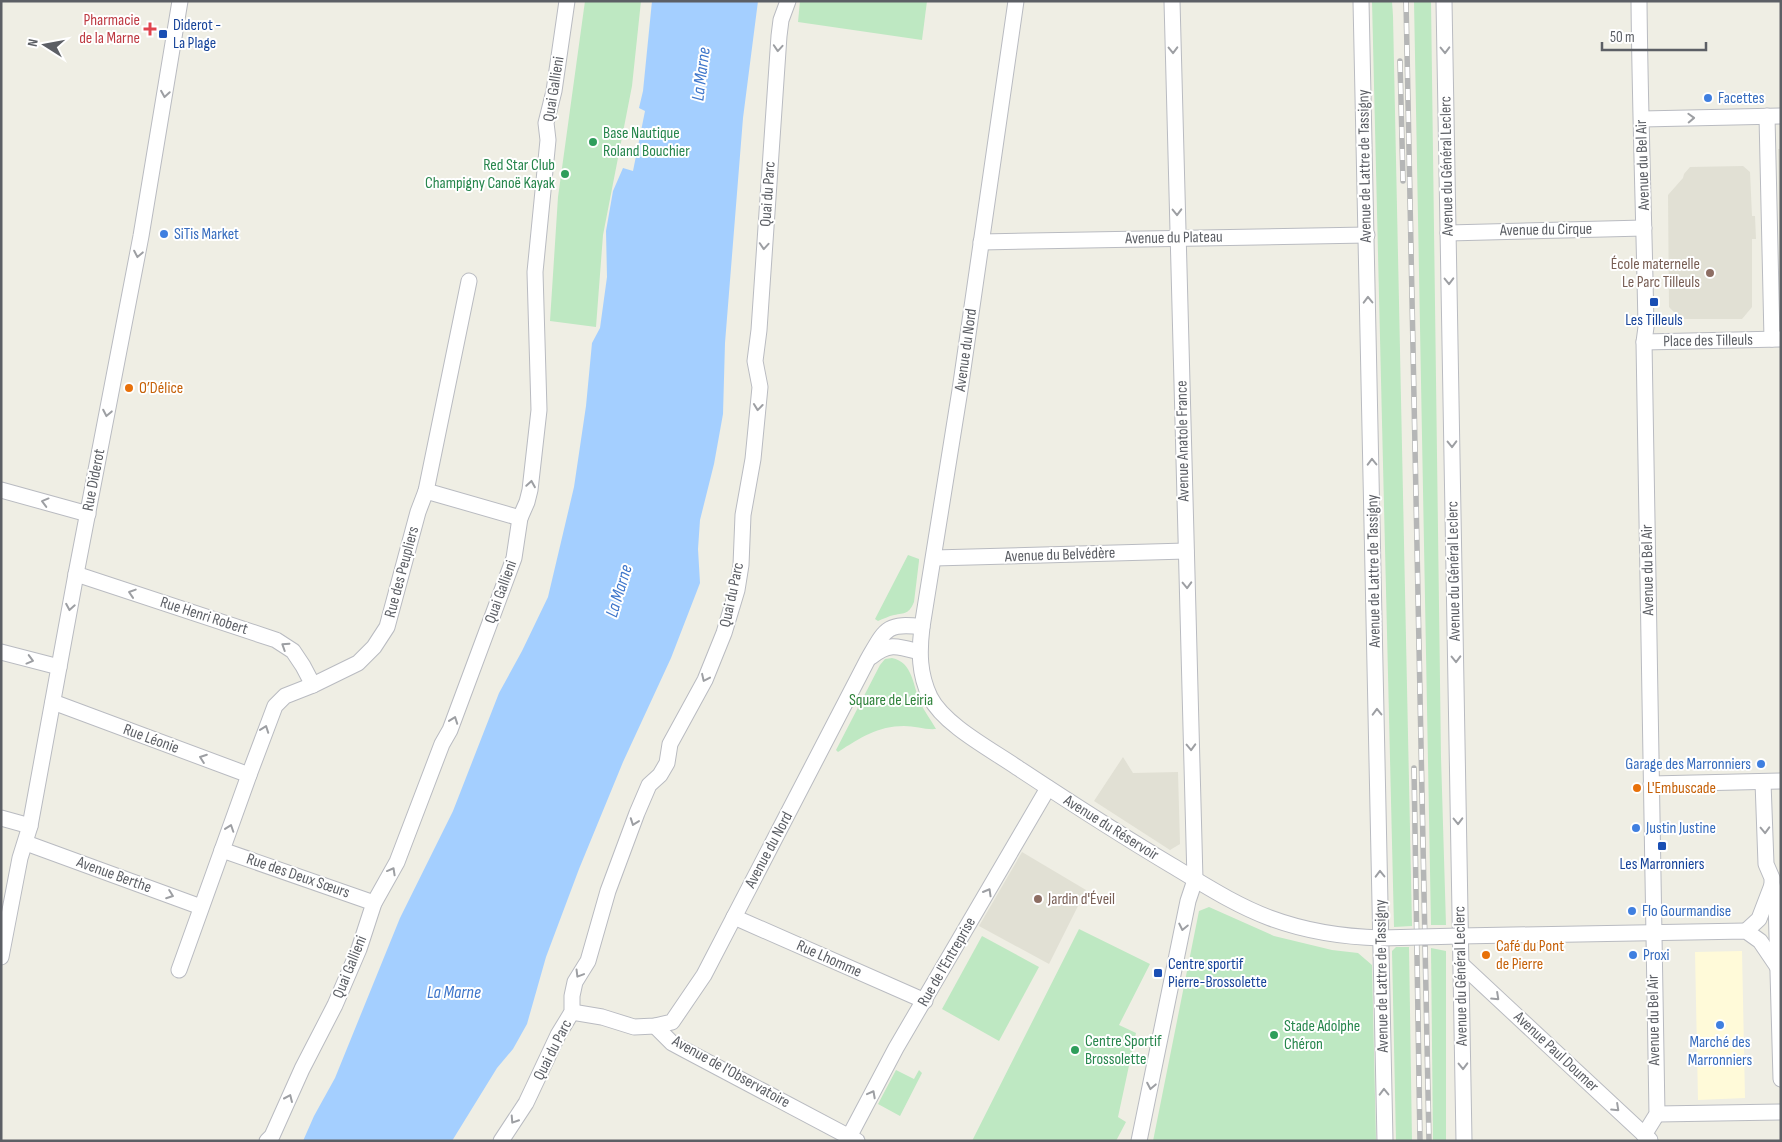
<svg xmlns="http://www.w3.org/2000/svg" width="1782" height="1142" viewBox="0 0 1782 1142" font-family="'Sofia Sans Condensed',sans-serif">
<rect width="100%" height="100%" fill="#efeee4"/>
<path fill="#fffad9" d="M1742,951L1745,1098L1698,1100L1695,952Z"/>
<g fill="#e1e0d4">
<path d="M1778,149H1781V320H1780Z"/>
<path d="M1743,166L1750,172L1752,216H1755L1756,239H1752V307L1742,319H1681L1669,307L1668,195L1683,178L1684,174L1690,167Z"/>
<path d="M1123,757L1133,773L1178,772L1180,844L1170,850L1094,801Z"/>
<path d="M1022,852L1086,890L1049,964L979,926Z"/>
</g>
<g fill="#bee8c2">
<path d="M585,1H641L632,86L603,235L596,327L550,321L558,197Z"/>
<path d="M800,1H927L922,40L798,22Z"/>
<path d="M1372,1H1392L1393,16L1412,926L1394,927Z"/>
<path d="M1414,1H1431L1441,757L1446,925H1431Z"/>
<path d="M908,555L919,559V561L914,602C909,614 905,613 894,615C889,616 883,619 878,621L875,619Z"/>
<path d="M892,658C913,662 913,686 920,702C924,711 931,720 936,729C926,730 915,726 904,726C878,726 860,738 838,752L836,750L880,665L885,659Z"/>
<path d="M1209,907L1274,936L1332,950L1358,953L1372,965L1376,1141H1153L1199,911Z"/>
<path d="M1079,929L1150,964L1119,1025L1136,1033L1118,1117L1126,1122L1116,1141H972Z"/>
<path d="M982,936L1039,967L999,1041L942,1009Z"/>
<path d="M1396,947H1409L1412,1141H1396L1392,951Z"/>
<path d="M1431,948L1446,951V1141H1433Z"/>
<path d="M896,1070L914,1079L919,1070L922,1073L900,1116L878,1104Z"/>
</g>
<path fill="#a4cfff" d="M652,1H758L743,118L725,343L723,414L714,464L700,520L698,549L700,583L671,658L623,762L579,869L546,957L527,1024L513,1049L497,1068L452,1141H303L314,1116L335,1078L400,918L453,811L499,693L522,651L548,597L574,487L586,406L592,343L600,328L607,277L606,231L613,191L623,168L633,171L645,111L639,108L643,91Z"/>
<g fill="none" stroke-linecap="round" stroke-linejoin="round">
<g stroke="#b9bbc1" stroke-width="17">
<g id="minor">
<path d="M1016,1L960,390L922,627C919,652 919,674 930,697C944,725 992,750 1018,768C1068,801 1119,834 1171,865C1203,884 1235,905 1270,918C1305,931 1345,937 1381,938"/>
<path d="M1361,1L1385,1141"/>
<path d="M1444,1L1464,1141"/>
<path d="M1639,1C1640,110 1644,218 1646,327L1644,342L1657,1114L1644,1135"/>
<path d="M1767,116L1772,339"/>
<path d="M1642,119L1781,116"/>
<path d="M1448,233L1644,228"/>
<path d="M981,242L1367,235"/>
<path d="M1644,342L1781,339"/>
<path d="M1,490L88,514"/>
<path d="M426,491L520,518"/>
<path d="M934,558L1186,551"/>
<path d="M76,574L276,640L293,651L303,666L313,685"/>
<path d="M1,652L59,667"/>
<path d="M871,657C889,642 898,646 919,652"/>
<path d="M53,702L249,775"/>
<path d="M1763,782L1766,864L1772,878V885L1776,900L1781,1079"/>
<path d="M1651,784L1781,781"/>
<path d="M1,818L30,826"/>
<path d="M26,843L201,907"/>
<path d="M222,850L374,903"/>
<path d="M734,917L925,1001"/>
<path d="M1746,931L1759,919L1772,885"/>
<path d="M1460,936L1746,931L1760,941L1779,969"/>
<path d="M1,957L20,858L30,826L76,574L141,236L180,1"/>
<path d="M1461,964L1650,1140"/>
<path d="M179,970L249,775L275,706L285,696L313,685L358,663L374,647L387,627L418,512L426,491L469,281"/>
<path d="M572,1012L602,1017L634,1027L655,1026L672,1022L704,975L868,659C885,630 886,622 922,627"/>
<path d="M655,1026L672,1043L685,1050L857,1141"/>
<path d="M1657,1114L1781,1112"/>
<path d="M849,1137L896,1048L1048,788"/>
<path d="M267,1141L272,1136L302,1069L335,1005L359,949L374,903L397,862L442,744L450,730L514,558L520,518L527,502L530,490L539,410L535,272L548,140L546,123L554,91L567,1"/>
<path d="M501,1141L526,1103L558,1035L572,1012V996L575,982L588,961L608,891L637,813L649,785L660,775L667,763L670,744L705,680L724,633L737,590L741,565L743,515L753,459L760,387L755,361L759,330L779,36L781,20L788,1"/>
<path d="M1139,1141L1188,901L1195,880L1172,1"/>
</g>
</g>
<use href="#minor" stroke="#fff" stroke-width="15"/>
<g stroke="#b5b6b6" stroke-width="5.5">
<g id="rail">
<path d="M1406,1L1429,1141"/>
<path d="M1400,61L1403,181"/>
<path d="M1414,768L1420,1141"/>
</g>
</g>
<use href="#rail" stroke="#fff" stroke-width="4" stroke-dasharray="11" stroke-linecap="butt"/>
<g stroke="#b9bbc1" stroke-width="17" stroke-linecap="butt">
<path id="minor-bridge" d="M1381,938L1460,936"/>
</g>
<use href="#minor-bridge" stroke="#fff" stroke-width="15"/>
</g>
<defs><path id="oneway-chevron" d="M-2-3.5L2.5 0L-2 3.5" fill="none" stroke-width="1.6" stroke-linecap="round" stroke-linejoin="round" transform="scale(1.25)"/></defs>
<g stroke="#9d9fa3">
<use href="#oneway-chevron" transform="translate(778 48) rotate(94)"/>
<use href="#oneway-chevron" transform="translate(1173 50) rotate(89)"/>
<use href="#oneway-chevron" transform="translate(1445 50) rotate(89)"/>
<use href="#oneway-chevron" transform="translate(165 94) rotate(99)"/>
<use href="#oneway-chevron" transform="translate(1691 118) rotate(-2)"/>
<use href="#oneway-chevron" transform="translate(1177 212) rotate(89)"/>
<use href="#oneway-chevron" transform="translate(764 246) rotate(94)"/>
<use href="#oneway-chevron" transform="translate(138 254) rotate(101)"/>
<use href="#oneway-chevron" transform="translate(1449 281) rotate(89)"/>
<use href="#oneway-chevron" transform="translate(1368 300) rotate(-91)"/>
<use href="#oneway-chevron" transform="translate(758 407) rotate(96)"/>
<use href="#oneway-chevron" transform="translate(107 413) rotate(101)"/>
<use href="#oneway-chevron" transform="translate(1452 444) rotate(89)"/>
<use href="#oneway-chevron" transform="translate(1372 462) rotate(-91)"/>
<use href="#oneway-chevron" transform="translate(531 484) rotate(-81)"/>
<use href="#oneway-chevron" transform="translate(45 502) rotate(-165)"/>
<use href="#oneway-chevron" transform="translate(1187 585) rotate(88)"/>
<use href="#oneway-chevron" transform="translate(132 593) rotate(-162)"/>
<use href="#oneway-chevron" transform="translate(70 607) rotate(100)"/>
<use href="#oneway-chevron" transform="translate(285 646) rotate(-147)"/>
<use href="#oneway-chevron" transform="translate(1456 659) rotate(89)"/>
<use href="#oneway-chevron" transform="translate(30 660) rotate(15)"/>
<use href="#oneway-chevron" transform="translate(705 678) rotate(115)"/>
<use href="#oneway-chevron" transform="translate(1377 712) rotate(-91)"/>
<use href="#oneway-chevron" transform="translate(454 720) rotate(-70)"/>
<use href="#oneway-chevron" transform="translate(265 729) rotate(-70)"/>
<use href="#oneway-chevron" transform="translate(1191 747) rotate(88)"/>
<use href="#oneway-chevron" transform="translate(203 758) rotate(-160)"/>
<use href="#oneway-chevron" transform="translate(1458 821) rotate(89)"/>
<use href="#oneway-chevron" transform="translate(634 822) rotate(110)"/>
<use href="#oneway-chevron" transform="translate(230 828) rotate(-71)"/>
<use href="#oneway-chevron" transform="translate(1765 830) rotate(88)"/>
<use href="#oneway-chevron" transform="translate(392 871) rotate(-61)"/>
<use href="#oneway-chevron" transform="translate(1380 874) rotate(-91)"/>
<use href="#oneway-chevron" transform="translate(988 892) rotate(-60)"/>
<use href="#oneway-chevron" transform="translate(170 895) rotate(20)"/>
<use href="#oneway-chevron" transform="translate(1183 927) rotate(102)"/>
<use href="#oneway-chevron" transform="translate(579 974) rotate(121)"/>
<use href="#oneway-chevron" transform="translate(1496 997) rotate(43)"/>
<use href="#oneway-chevron" transform="translate(1463 1066) rotate(89)"/>
<use href="#oneway-chevron" transform="translate(1151 1086) rotate(101)"/>
<use href="#oneway-chevron" transform="translate(1384 1092) rotate(-91)"/>
<use href="#oneway-chevron" transform="translate(872 1094) rotate(-62)"/>
<use href="#oneway-chevron" transform="translate(289 1098) rotate(-66)"/>
<use href="#oneway-chevron" transform="translate(1616 1108) rotate(43)"/>
<use href="#oneway-chevron" transform="translate(514 1120) rotate(123)"/>
</g>
<path fill="#e0444e" stroke="#fff" stroke-width="2" d="M147.5 21.5h5v5h5v5h-5v5h-5v-5h-5v-5h5z"/>
<g fill="#1a4fb4" stroke="#fff" stroke-width="2">
<rect x="158" y="29" width="10" height="10" rx="2.5"/>
<rect x="1649" y="297" width="10" height="10" rx="2.5"/>
<rect x="1657" y="841" width="10" height="10" rx="2.5"/>
<rect x="1153" y="968" width="10" height="10" rx="2.5"/>
</g>
<g fill="#3f7fe0" stroke="#fff" stroke-width="2">
<circle cx="1708" cy="98" r="5"/>
<circle cx="164" cy="234" r="5"/>
<circle cx="1761" cy="764" r="5"/>
<circle cx="1636" cy="828" r="5"/>
<circle cx="1632" cy="911" r="5"/>
<circle cx="1633" cy="955" r="5"/>
<circle cx="1720" cy="1025" r="5"/>
</g>
<g fill="#2e9e5b" stroke="#fff" stroke-width="2">
<circle cx="593" cy="142" r="5"/>
<circle cx="565" cy="174" r="5"/>
<circle cx="1274" cy="1035" r="5"/>
<circle cx="1075" cy="1050" r="5"/>
</g>
<g fill="#8d6e63" stroke="#fff" stroke-width="2">
<circle cx="1710" cy="273" r="5"/>
<circle cx="1038" cy="899" r="5"/>
</g>
<g fill="#e8710a" stroke="#fff" stroke-width="2">
<circle cx="129" cy="388" r="5"/>
<circle cx="1637" cy="788" r="5"/>
<circle cx="1486" cy="955" r="5"/>
</g>
<g text-anchor="middle" dominant-baseline="central" stroke-width="4" stroke-linejoin="round" paint-order="stroke">
<g font-size="16" fill="#be3a42" stroke="#fff" text-anchor="end">
<text x="140" y="20">Pharmacie<tspan x="140" dy="18">de la Marne</tspan></text>
</g>
<g font-size="16" fill="#164399" stroke="#fff" text-anchor="start">
<text x="173" y="25">Diderot -<tspan x="173" dy="18">La Plage</tspan></text>
<text x="1654" y="320" text-anchor="middle">Les Tilleuls</text>
<text x="1662" y="864" text-anchor="middle">Les Marronniers</text>
<text x="1168" y="964">Centre sportif<tspan x="1168" dy="18">Pierre-Brossolette</tspan></text>
</g>
<g font-size="16" fill="#5c5f65" stroke="#fff">
<text transform="translate(554 89) rotate(-81)">Quai Gallieni</text>
<text transform="translate(1643 165) rotate(-92)">Avenue du Bel Air</text>
<text transform="translate(1365 166) rotate(-91)">Avenue de Lattre de Tassigny</text>
<text transform="translate(1447 166) rotate(-91)">Avenue du Général Leclerc</text>
<text transform="translate(768 194) rotate(-86)">Quai du Parc</text>
<text transform="translate(1546 230) rotate(-1)">Avenue du Cirque</text>
<text transform="translate(1174 238) rotate(-1)">Avenue du Plateau</text>
<text transform="translate(1708 341) rotate(-1)">Place des Tilleuls</text>
<text transform="translate(966 350) rotate(-82)">Avenue du Nord</text>
<text transform="translate(1183 441) rotate(-91)">Avenue Anatole France</text>
<text transform="translate(94 480) rotate(-79)">Rue Diderot</text>
<text transform="translate(1060 555) rotate(-2)">Avenue du Belvédère</text>
<text transform="translate(1648 570) rotate(-91)">Avenue du Bel Air</text>
<text transform="translate(1374 571) rotate(-91)">Avenue de Lattre de Tassigny</text>
<text transform="translate(1454 571) rotate(-91)">Avenue du Général Leclerc</text>
<text transform="translate(402 572) rotate(-75)">Rue des Peupliers</text>
<text transform="translate(501 592) rotate(-70)">Quai Gallieni</text>
<text transform="translate(732 595) rotate(-78)">Quai du Parc</text>
<text transform="translate(204 616) rotate(18)">Rue Henri Robert</text>
<text transform="translate(151 739) rotate(20)">Rue Léonie</text>
<text transform="translate(1111 828) rotate(32)">Avenue du Réservoir</text>
<text transform="translate(769 850) rotate(-62)">Avenue du Nord</text>
<text transform="translate(114 875) rotate(20)">Avenue Berthe</text>
<text transform="translate(298 876) rotate(19)">Rue des Deux Sœurs</text>
<text transform="translate(829 959) rotate(24)">Rue Lhomme</text>
<text transform="translate(947 962) rotate(-60)">Rue de l'Entreprise</text>
<text transform="translate(350 967) rotate(-68)">Quai Gallieni</text>
<text transform="translate(1382 976) rotate(-91)">Avenue de Lattre de Tassigny</text>
<text transform="translate(1461 976) rotate(-91)">Avenue du Général Leclerc</text>
<text transform="translate(1654 1020) rotate(-91)">Avenue du Bel Air</text>
<text transform="translate(553 1050) rotate(-63)">Quai du Parc</text>
<text transform="translate(1556 1052) rotate(43)">Avenue Paul Doumer</text>
<text transform="translate(731 1072) rotate(29)">Avenue de l'Observatoire</text>
</g>
<g font-size="16" fill="#366cbe" stroke="#fff" text-anchor="start">
<text x="1718" y="98">Facettes</text>
<text x="174" y="234">SiTis Market</text>
<text x="1751" y="764" text-anchor="end">Garage des Marronniers</text>
<text x="1646" y="828">Justin Justine</text>
<text x="1642" y="911">Flo Gourmandise</text>
<text x="1643" y="955">Proxi</text>
<text x="1720" y="1042" text-anchor="middle">Marché des<tspan x="1720" dy="18">Marronniers</tspan></text>
</g>
<g font-size="16" fill="#27864d" stroke="#fff" text-anchor="start">
<text x="603" y="133">Base Nautique<tspan x="603" dy="18">Roland Bouchier</tspan></text>
<text x="555" y="165" text-anchor="end">Red Star Club<tspan x="555" dy="18">Champigny Canoë Kayak</tspan></text>
<text x="1284" y="1026">Stade Adolphe<tspan x="1284" dy="18">Chéron</tspan></text>
<text x="1085" y="1041">Centre Sportif<tspan x="1085" dy="18">Brossolette</tspan></text>
</g>
<g font-size="16" fill="#785e54" stroke="#fff" text-anchor="end">
<text x="1700" y="264">École maternelle<tspan x="1700" dy="18">Le Parc Tilleuls</tspan></text>
<text x="1048" y="899" text-anchor="start">Jardin d'Éveil</text>
</g>
<g font-size="16" fill="#c56008" stroke="#fff" text-anchor="start">
<text x="139" y="388">O’Délice</text>
<text x="1647" y="788">L'Embuscade</text>
<text x="1496" y="946">Café du Pont<tspan x="1496" dy="18">de Pierre</tspan></text>
</g>
<g font-size="16" fill="#2e823a" stroke="#fff">
<text x="891" y="700">Square de Leiria</text>
</g>
<g font-size="18" font-style="italic" fill="#3e76cb" stroke="#fff">
<text transform="translate(701 74) rotate(-83)">La Marne</text>
<text transform="translate(619 591) rotate(-73)">La Marne</text>
<text x="454" y="992">La Marne</text>
</g>
</g>
<rect width="1782" height="1142" fill="none" stroke="#5c5f65" stroke-width="5"/>
<g transform="translate(45 45) rotate(281)" stroke="#ffffff" stroke-width="4" paint-order="stroke">
<path d="M0-4L9 19L0 12L-9 19Z" fill="#5c5f65"/>
<text y="-8" font-size="14" font-weight="bold" text-anchor="middle" fill="#5c5f65">N</text>
</g>
<path d="M1602 42v8h104v-8" fill="none" stroke="#5c5f65" stroke-width="2.5"/>
<text x="1610" y="42" font-size="15" fill="#5c5f65" stroke="#ffffff" stroke-width="4" paint-order="stroke">50 m</text>
</svg>
